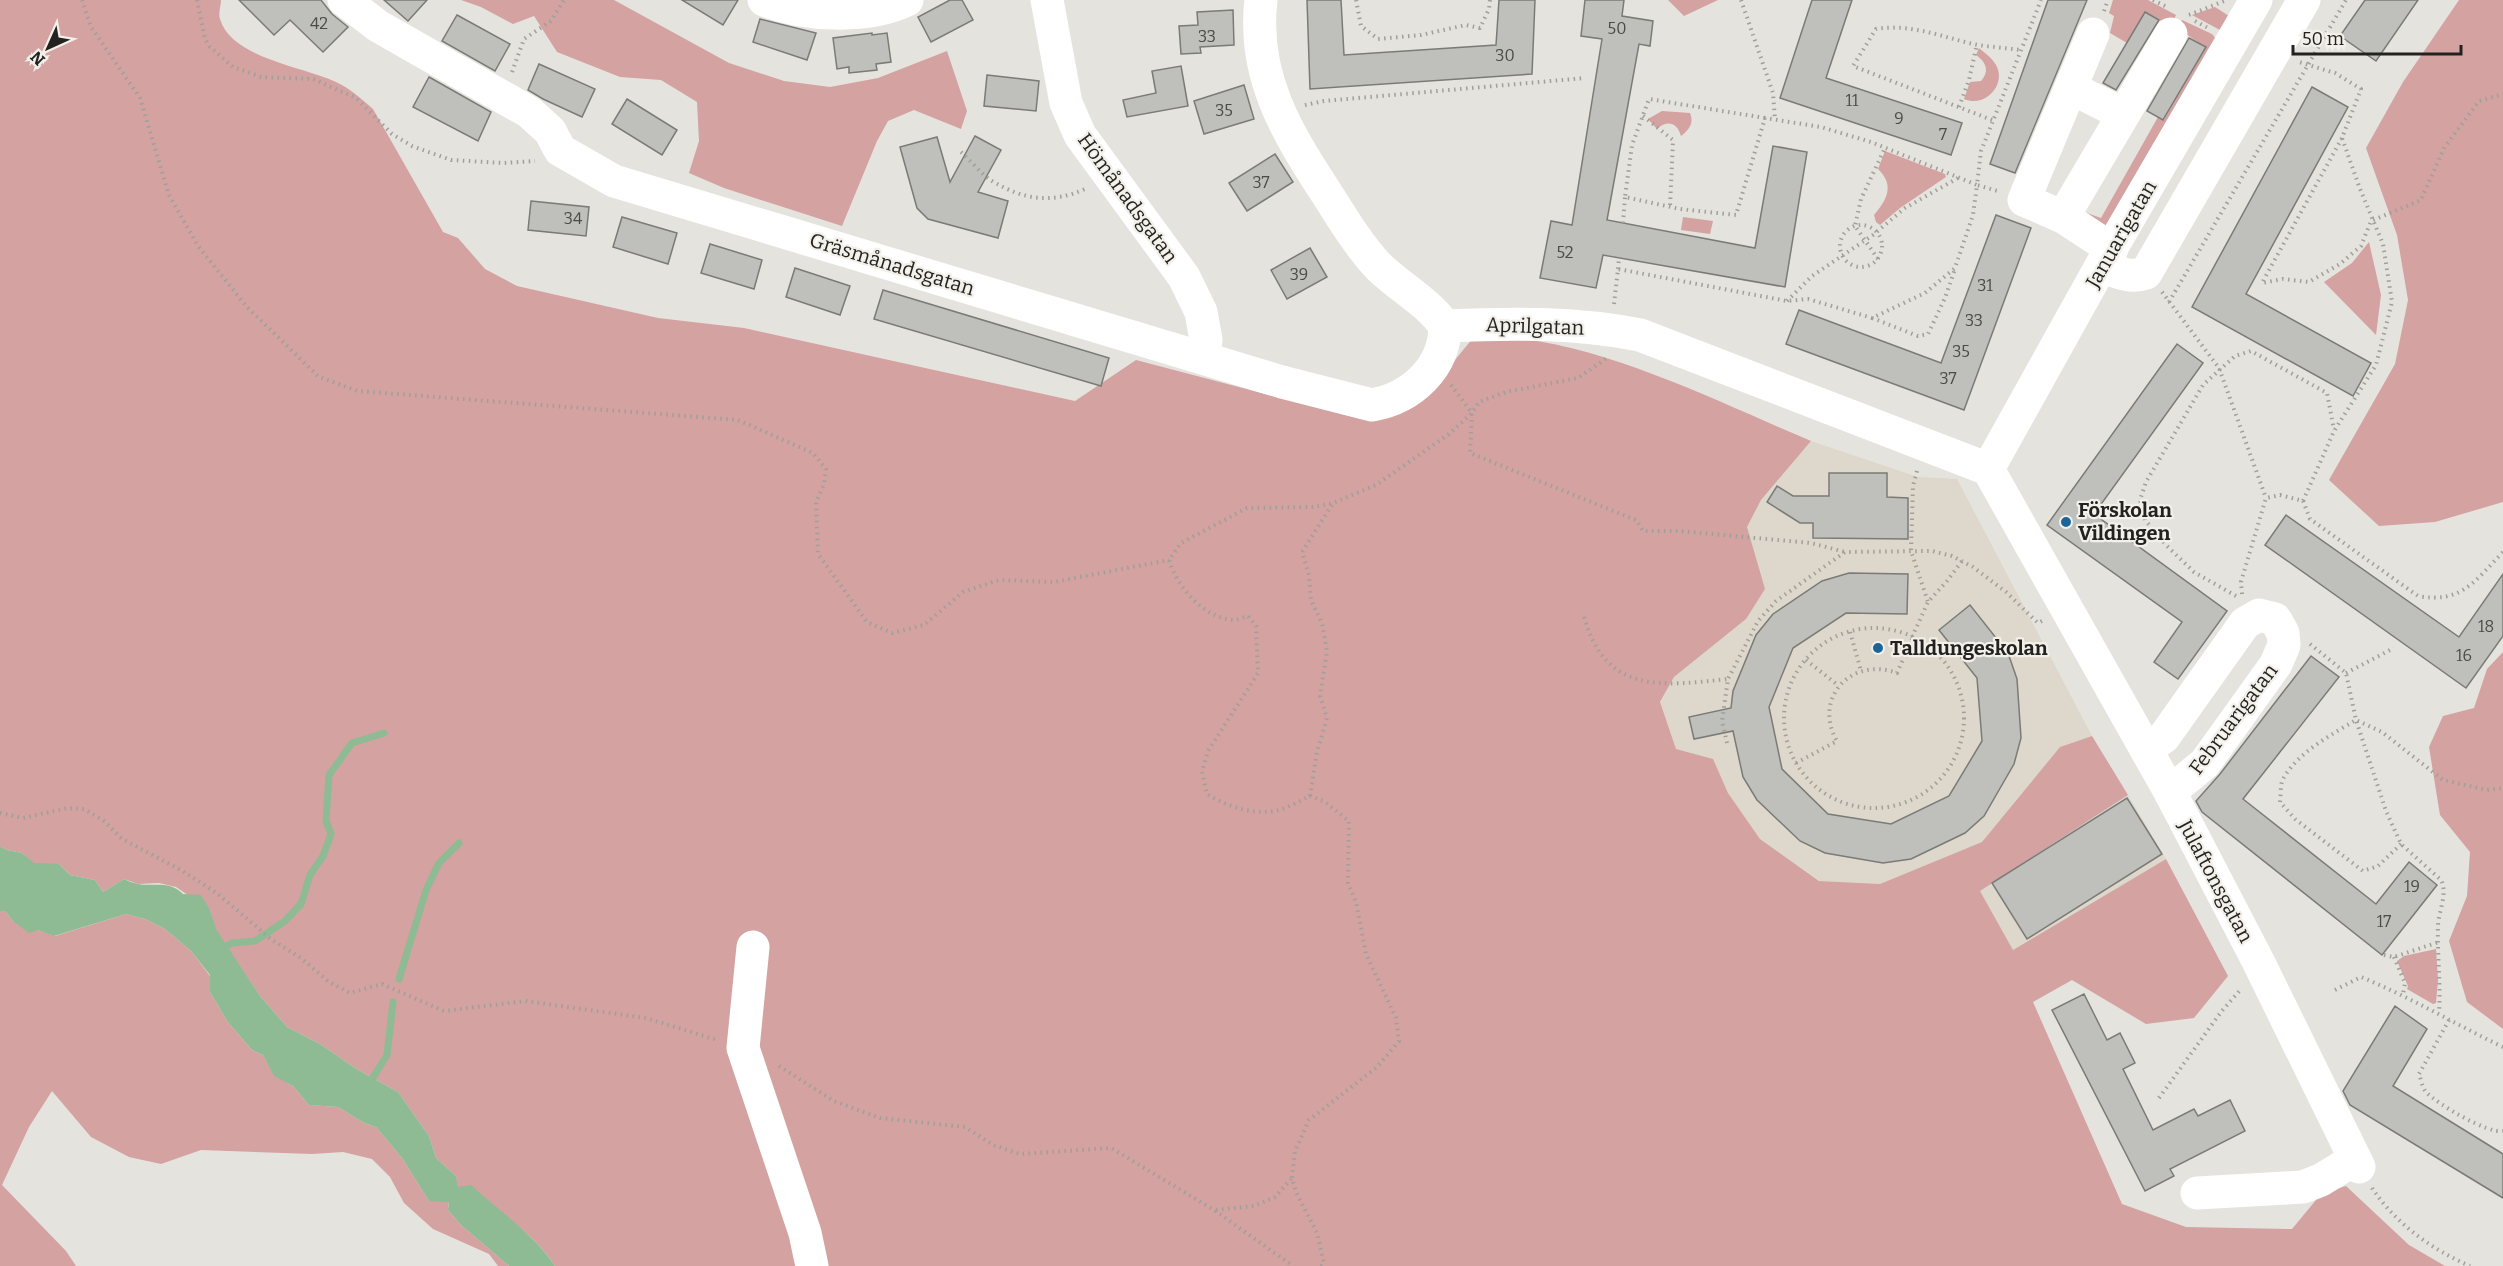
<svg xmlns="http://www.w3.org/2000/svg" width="2503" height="1266" viewBox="0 0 2503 1266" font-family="Bitter,serif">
<rect width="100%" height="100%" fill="#e5e3dd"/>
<g fill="#ded8cc">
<path d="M1811,441L1918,477L1957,479L2092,736L2060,747L1982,842L1880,884L1820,881L1760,839L1728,793L1713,760L1676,749L1660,703L1674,677L1746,619L1754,552L1747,527L1761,500Z"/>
<path d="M2128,795L2166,859L2013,950L1980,891Z"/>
</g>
<g fill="#d3a2a1">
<path d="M0,0H221C221,5 218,14 220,19C231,58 304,67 336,82C349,88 362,99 373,109L443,232L458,238L485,269L517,286L658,318L744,328L1075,401L1136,360L1361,419L1383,418L1436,383L1473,338C1576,329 1715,401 1811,441L1761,500L1747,527L1765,589L1746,619L1674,677L1660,702L1676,749L1713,759L1728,793L1760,839L1819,881L1880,884L1982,842L2060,747L2092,736L2128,795L1980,891L2013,950L2166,859L2228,976L2194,1018L2146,1024L2072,980L2033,1002L2122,1204L2186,1227L2292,1229L2321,1194L2346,1186L2409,1245L2445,1266H555C530,1229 496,1208 457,1188L456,1176L436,1158L429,1136L398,1092L358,1070L320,1044L287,1027L260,996L215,929L210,910L176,887L159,883L138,884L124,879L103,892L95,880L70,875L59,864H34L22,853L7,850L0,846Z"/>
<path d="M461,0H614L729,63L784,81L830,87L878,78L947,51L967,111L961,129L914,110L888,121L877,141L842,226L724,188L689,173L699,141L697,102L661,80L620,77L557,52L534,16L513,24L481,7Z"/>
<path d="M1668,0H1718L1684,16Z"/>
<path d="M2113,0H2148L2176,15L2171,26L2145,12L2127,43L2110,33L2114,16L2109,13Z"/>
<path d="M2459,0H2503V502L2435,522L2379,526L2329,480L2395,364L2408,300L2397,235L2366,148L2403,82Z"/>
<path d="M2215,7L2229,16L2220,30L2192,15Z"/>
<path d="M2182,20L2212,34L2216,39L2108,228L2084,212L2101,218L2158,117L2164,120L2206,48L2179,29L2180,22Z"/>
<path d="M1979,48C1985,53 1992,58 1996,65C2007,85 1985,108 1964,99L1970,82L1981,81C1990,71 1986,62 1976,55Z"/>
<path d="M1662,111L1690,113C1694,123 1690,129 1681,136C1677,122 1667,120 1657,129L1648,119Z"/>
<path d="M1885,151L1945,174L1946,177L1900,208L1880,225L1876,222L1874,215C1887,200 1895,185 1878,169Z"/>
<path d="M1683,217L1713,221L1710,234L1681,230Z"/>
<path d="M2369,242L2381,295L2376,335L2324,282L2352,263Z"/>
<path d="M2503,652V1029L2467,1002L2449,941L2467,896L2470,852L2440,815L2429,747L2443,716L2474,708L2487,669Z"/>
<path d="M0,911H5L13,921L55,936L126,914L145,919L165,929L191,951L210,976V992L227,1021L252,1050L263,1055L274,1075L293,1086L309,1105L338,1107L364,1123L376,1127L402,1158L429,1201H449L448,1210L461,1225L509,1266H498L489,1254L433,1229L404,1203L390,1177L372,1159L343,1152L312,1154L201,1150L161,1164L129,1157L91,1137L52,1091L29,1127L2,1185L66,1251L76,1266H0Z"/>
<path d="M2436,949L2438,980L2436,1003L2433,1004L2407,989L2408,986L2397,961L2404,956Z"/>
</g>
<path fill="#8ebb93" d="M0,846L7,850L22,853L34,863L59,864L70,875L95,880L103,892L124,879C128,881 133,883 138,884C155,887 169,880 183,894L201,895L210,910L216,929L260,996L287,1027L320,1044L358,1070L398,1092L429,1136L436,1158L456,1176L458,1187L471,1185C500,1212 533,1233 555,1266H509L461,1225L448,1210L449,1202L429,1201L402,1158L376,1127L364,1123L338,1107L309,1105L293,1086L274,1076L263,1055L252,1050L227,1021L210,992V975L191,951L165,929L145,919L126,914L54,936L38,930L29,933L13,921L5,911H0Z"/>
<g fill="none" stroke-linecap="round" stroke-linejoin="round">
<g stroke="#8ebb93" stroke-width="7">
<path d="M220,950L232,943L255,941L285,921L301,904L310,875L323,856L331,834L326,821L329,775L352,743L384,733"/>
<path d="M399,979L426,890L439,863L459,843"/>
<path d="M369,1084L387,1055L393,1002"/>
</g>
</g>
<g fill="#bfc0bb" stroke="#7a7b76" stroke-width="1.5">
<path d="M239,0H321L332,14L348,27L323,52L290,20L274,35Z"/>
<path d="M384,0H427L408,21Z"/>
<path d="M682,0H738L723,25Z"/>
<path d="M950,0H962L973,20L931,42L918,17Z"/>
<path d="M1307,0H1341L1344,55L1496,45L1499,0H1535L1532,74L1310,89Z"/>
<path d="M1585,0H1624L1622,16L1653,21L1650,46L1639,44L1607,220L1755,248L1773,146L1807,152L1785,287L1603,255L1596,288L1540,278L1551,221L1572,225L1602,39L1581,36Z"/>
<path d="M1812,0H1852L1826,78L1962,123L1951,155L1780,98Z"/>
<path d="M2048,0H2087L2015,173L1990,164Z"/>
<path d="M2365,0H2418L2376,61L2340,36Z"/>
<path d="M1233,10L1234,45L1200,47L1201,53L1181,54L1179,26L1198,25L1197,12Z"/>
<path d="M2145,12L2159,20L2116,90L2103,83Z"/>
<path d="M457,15L510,44L495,71L442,41Z"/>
<path d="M760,19L816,33L807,60L753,42Z"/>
<path d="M872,33V35L887,33L891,62L876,64L877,70L849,73V67L837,69L833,38Z"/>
<path d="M2189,38L2206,47L2163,120L2147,111Z"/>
<path d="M539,64L595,89L582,117L543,99L528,90Z"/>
<path d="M1181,66L1188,106L1127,117L1123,100L1156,93L1152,71Z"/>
<path d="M987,75L1039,81L1036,111L984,106Z"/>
<path d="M429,77L491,112L478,141L413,107Z"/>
<path d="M1244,85L1254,119L1204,134L1194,101Z"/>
<path d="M2312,87L2348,107L2246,294L2371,363L2353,396L2192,307Z"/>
<path d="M627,99L677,130L662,155L612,124Z"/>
<path d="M975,136L1001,150L978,192L1008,201L998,238L928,219L917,208L900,147L937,137L950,182Z"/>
<path d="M1275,154L1293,182L1247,211L1229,183Z"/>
<path d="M531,201L589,207L586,236L528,230Z"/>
<path d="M1996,215L2031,228L1964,410L1786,344L1799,310L1941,363Z"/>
<path d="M622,217L677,233L668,264L613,247Z"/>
<path d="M710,244L762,260L754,289L701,273Z"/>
<path d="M1310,248L1327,277L1287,299L1271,270Z"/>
<path d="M795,268L850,286L840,315L786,297Z"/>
<path d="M883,290L1109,358L1101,386L874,319Z"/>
<path d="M2177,344L2203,363L2094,514L2227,611L2178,679L2154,662L2182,622L2047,525Z"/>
<path d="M1829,473H1887V497L1908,498V539L1813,538V523H1800L1767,502L1777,486L1793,496H1829Z"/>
<path d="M2286,515L2459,637L2503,574V636L2466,688L2265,545Z"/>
<path d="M1849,573L1908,574L1907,614L1846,613L1793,648L1769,707L1782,769L1828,814L1891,824L1949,796L1982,741L1977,678L1939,630L1970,605L2008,653L2017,679L2021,738L2014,764L1984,816L1965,833L1911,859L1883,863L1825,853L1800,841L1757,800L1743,777L1733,731L1694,739L1689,717L1731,708L1733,691L1756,635L1773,614L1822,581Z"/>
<path d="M2311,656L2339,677L2243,799L2376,904L2409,862L2437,885L2382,955L2202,812L2196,801L2220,774Z"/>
<path d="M2127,798L2162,854L2027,939L1992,883Z"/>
<path d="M2084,994L2107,1040L2120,1033L2135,1063L2123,1069L2153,1130L2194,1109L2198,1116L2230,1100L2245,1131L2170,1169L2174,1176L2145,1191L2052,1010Z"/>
<path d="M2395,1006L2427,1029L2393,1086L2503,1154V1198L2350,1105L2343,1091Z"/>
</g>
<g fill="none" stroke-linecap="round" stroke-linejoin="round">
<g stroke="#a09f9a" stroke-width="4" stroke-dasharray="1.5 4.5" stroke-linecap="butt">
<path d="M82,0L91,27L140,98L169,195L198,246L247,307L319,377L358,391L738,420L813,453L826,469L824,484L816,502L818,554L867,622L892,633L924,625L963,592L999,580L1054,582L1169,560"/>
<path d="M197,0L205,39L210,47L233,67L261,77L313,79L356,98L392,134L412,146L451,160L503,163L535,161"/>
<path d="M1356,0L1361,26L1378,39L1421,35L1466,25L1480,28L1489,9L1490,0"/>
<path d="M1741,0L1773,93L1775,120"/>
<path d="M2153,0L2167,7"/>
<path d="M2104,11L2108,0"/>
<path d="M2189,15L2224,1"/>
<path d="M2195,21L2210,29"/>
<path d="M512,72L524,39L551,21L564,0"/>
<path d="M1305,105L1324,101L1585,78"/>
<path d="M1959,107L1969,80L1977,44"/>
<path d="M1643,116L1673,140L1670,207"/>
<path d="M1765,118L1649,99L1632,145L1625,197L1680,209L1736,215L1765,118L1821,127L1871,142L1977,185L1981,151L2041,0"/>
<path d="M1992,120L1853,66L1876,29C1912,23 1944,38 1978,45C1992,47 2006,48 2020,50"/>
<path d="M2342,138L2262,283L2283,279L2309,282L2340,264L2361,246L2371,221L2421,200L2444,148L2479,101L2503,94"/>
<path d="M961,152C971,161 981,174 992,181C1024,200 1051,204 1085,189"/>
<path d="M1623,223L1625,197"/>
<circle cx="1861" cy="246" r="21"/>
<path d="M1878,259L1855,226L1861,199L1885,148"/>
<path d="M1618,269L1619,258"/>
<path d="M2162,292L2219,368L2266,498"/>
<path d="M1787,301L1812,276L1873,235L1905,208L1958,178"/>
<path d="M2169,302L2346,0"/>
<path d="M1614,304L1618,269L1787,301L1808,299L1872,318L1925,293L1955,268L1973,215L1977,185L2001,192"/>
<path d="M1872,318L1918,336L1928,334L1945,298L1955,269"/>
<path d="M1451,385L1472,413L1470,453L1636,520L1643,531H1679L1811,543L1845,552"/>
<path d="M1917,471L1913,486L1911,551L1928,602"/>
<path d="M2303,501L2310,519L2418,596C2461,604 2475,581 2503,552"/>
<path d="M2242,594L2241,582L2266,498L2280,495L2303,501L2334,431L2376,365L2392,302L2383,244L2360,189L2342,138L2361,89L2335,73L2299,62"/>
<path d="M2236,596L2194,572L2167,546L2145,520L2140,500L2146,482L2203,385L2235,356L2251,351L2327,393L2334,430"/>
<path d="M1584,617C1606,695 1662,686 1728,679"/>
<circle cx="1874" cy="718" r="90"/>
<path d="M1850,632L1861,671"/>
<path d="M1912,637L1928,602L1947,581L1962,561"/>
<path d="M2310,644L2346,673L2356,720L2382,732L2443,780L2487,790L2503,788"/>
<path d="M1806,660L1839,686"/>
<path d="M2346,673L2394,648"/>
<path d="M1727,743L1722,721L1728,679L1758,621L1776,601L1845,552L1932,551L1952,556L1973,567L2006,592L2038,623L2042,621"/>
<path d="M1796,763L1837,741C1812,698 1852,656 1897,673L1913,637"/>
<path d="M1310,796L1317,752L1327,718L1320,696L1327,651L1322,623L1311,600L1309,575L1302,552L1333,503"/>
<path d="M0,813L23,818L68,808L84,809L103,820L122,839L181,870L218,894L272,940L301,958L329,982L350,993L382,984L444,1011L525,1001L646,1018L717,1040"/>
<path d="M2401,844L2378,866L2363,871L2295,819L2280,802C2281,795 2280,785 2283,779C2298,752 2331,735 2356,720L2386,811L2401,844L2441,880C2448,893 2439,910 2438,925C2437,954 2441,984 2439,1013"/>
<path d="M2384,955L2394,957L2439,942"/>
<path d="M2394,957L2405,983L2403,994"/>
<path d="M2335,990L2361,977C2410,997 2455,1024 2503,1047"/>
<path d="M2449,1020L2419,1074C2421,1079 2422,1087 2426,1092C2437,1104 2488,1134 2503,1131"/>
<path d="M779,1066L834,1101L880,1118L965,1127L993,1145L1020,1154L1111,1148L1214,1210L1293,1266"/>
<path d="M2159,1098L2221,1012L2242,988"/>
<path d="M2372,1188C2396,1224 2431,1249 2470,1266"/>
<path d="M1216,1210L1254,1206L1275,1197L1291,1179"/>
<path d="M1321,1266L1324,1263L1317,1233L1296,1192L1292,1178L1295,1151L1309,1120L1377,1067L1399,1041L1396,1018L1366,954L1356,902L1348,883L1349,821L1325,802L1310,796C1300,801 1289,807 1279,810C1255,816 1228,807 1207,794L1202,772L1208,751L1258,673L1256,626L1248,616C1243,617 1238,620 1233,620C1204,618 1177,587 1169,560L1181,543L1247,508L1314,507L1333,503L1376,485L1449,434L1472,413L1479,402L1506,392L1578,378L1607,358"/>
</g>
<g stroke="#fff" stroke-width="33">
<path d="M344,0L378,26L529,112L550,131L560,150L614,181L1282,382L1372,405C1412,398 1445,367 1445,326"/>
<path d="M764,0C804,16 868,19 907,0"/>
<path d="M1047,0L1066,103L1080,135L1184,277L1201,312L1206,340L1204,358"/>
<path d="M1261,0C1252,76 1287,133 1327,194C1342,218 1358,244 1377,265C1399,287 1427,301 1445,326"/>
<path d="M2093,34L2024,200L2063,217L2112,249"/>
<path d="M2071,88L2123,114"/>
<path d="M2063,217L2171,34"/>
<path d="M2101,266C2117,272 2130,279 2146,273L2304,0"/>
<path d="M1445,326C1510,323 1575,322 1640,335L1988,469"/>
<path d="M1988,469L2170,792L2258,961L2359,1167"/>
<path d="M1988,469L2101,266L2256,0"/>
<path d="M2147,749L2164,737L2245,623L2259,615L2275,619L2283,633L2284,645L2276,664L2205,763L2170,792"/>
<path d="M753,947L743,1048L805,1233L812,1266"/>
<path d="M2197,1193L2303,1187L2321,1180L2355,1159"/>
</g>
</g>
<g fill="#1c6599" stroke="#f3f0ea" stroke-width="2">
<circle cx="2066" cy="522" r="6"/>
<circle cx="1878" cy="648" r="6"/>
</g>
<g text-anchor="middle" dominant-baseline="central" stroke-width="4.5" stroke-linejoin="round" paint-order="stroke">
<g font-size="16" fill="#4a4a47">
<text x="319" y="23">42</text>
<text x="1617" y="28">50</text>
<text x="1207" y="36">33</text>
<text x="1505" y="55">30</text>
<text x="1852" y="100">11</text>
<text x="1224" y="110">35</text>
<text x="1899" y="118">9</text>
<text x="1943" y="134">7</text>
<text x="1261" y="182">37</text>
<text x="573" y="218">34</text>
<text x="1565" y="252">52</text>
<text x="1299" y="274">39</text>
<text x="1985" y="285">31</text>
<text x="1974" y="320">33</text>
<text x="1961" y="351">35</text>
<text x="1948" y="378">37</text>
<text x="2486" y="626">18</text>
<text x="2464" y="655">16</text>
<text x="2412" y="886">19</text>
<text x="2384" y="921">17</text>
</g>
<g font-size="20" fill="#232220" stroke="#f3f0ea">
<text transform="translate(1128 198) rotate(54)">Hömånadsgatan</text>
<text transform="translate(2121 234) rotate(-60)">Januarigatan</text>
<text transform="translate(892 264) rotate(17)">Gräsmånadsgatan</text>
<text transform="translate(1535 326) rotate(2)">Aprilgatan</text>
<text transform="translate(2233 719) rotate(-53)">Februarigatan</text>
<text transform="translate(2216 881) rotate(62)">Julaftonsgatan</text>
</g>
<g font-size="20" font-weight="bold" fill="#232220" stroke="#f3f0ea" text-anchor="start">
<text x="2078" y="510">Förskolan<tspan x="2078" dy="23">Vildingen</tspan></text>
<text x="1890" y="648">Talldungeskolan</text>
</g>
</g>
<g transform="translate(48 48) rotate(225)" stroke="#f3f0ea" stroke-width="4.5" paint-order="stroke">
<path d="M0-4.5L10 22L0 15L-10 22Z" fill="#232220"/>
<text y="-9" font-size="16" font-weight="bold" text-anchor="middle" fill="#232220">N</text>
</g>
<path d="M2293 45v9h168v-9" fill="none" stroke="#232220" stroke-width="3"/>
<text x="2302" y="45" font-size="18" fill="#232220" stroke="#f3f0ea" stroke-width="4.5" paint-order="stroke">50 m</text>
</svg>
